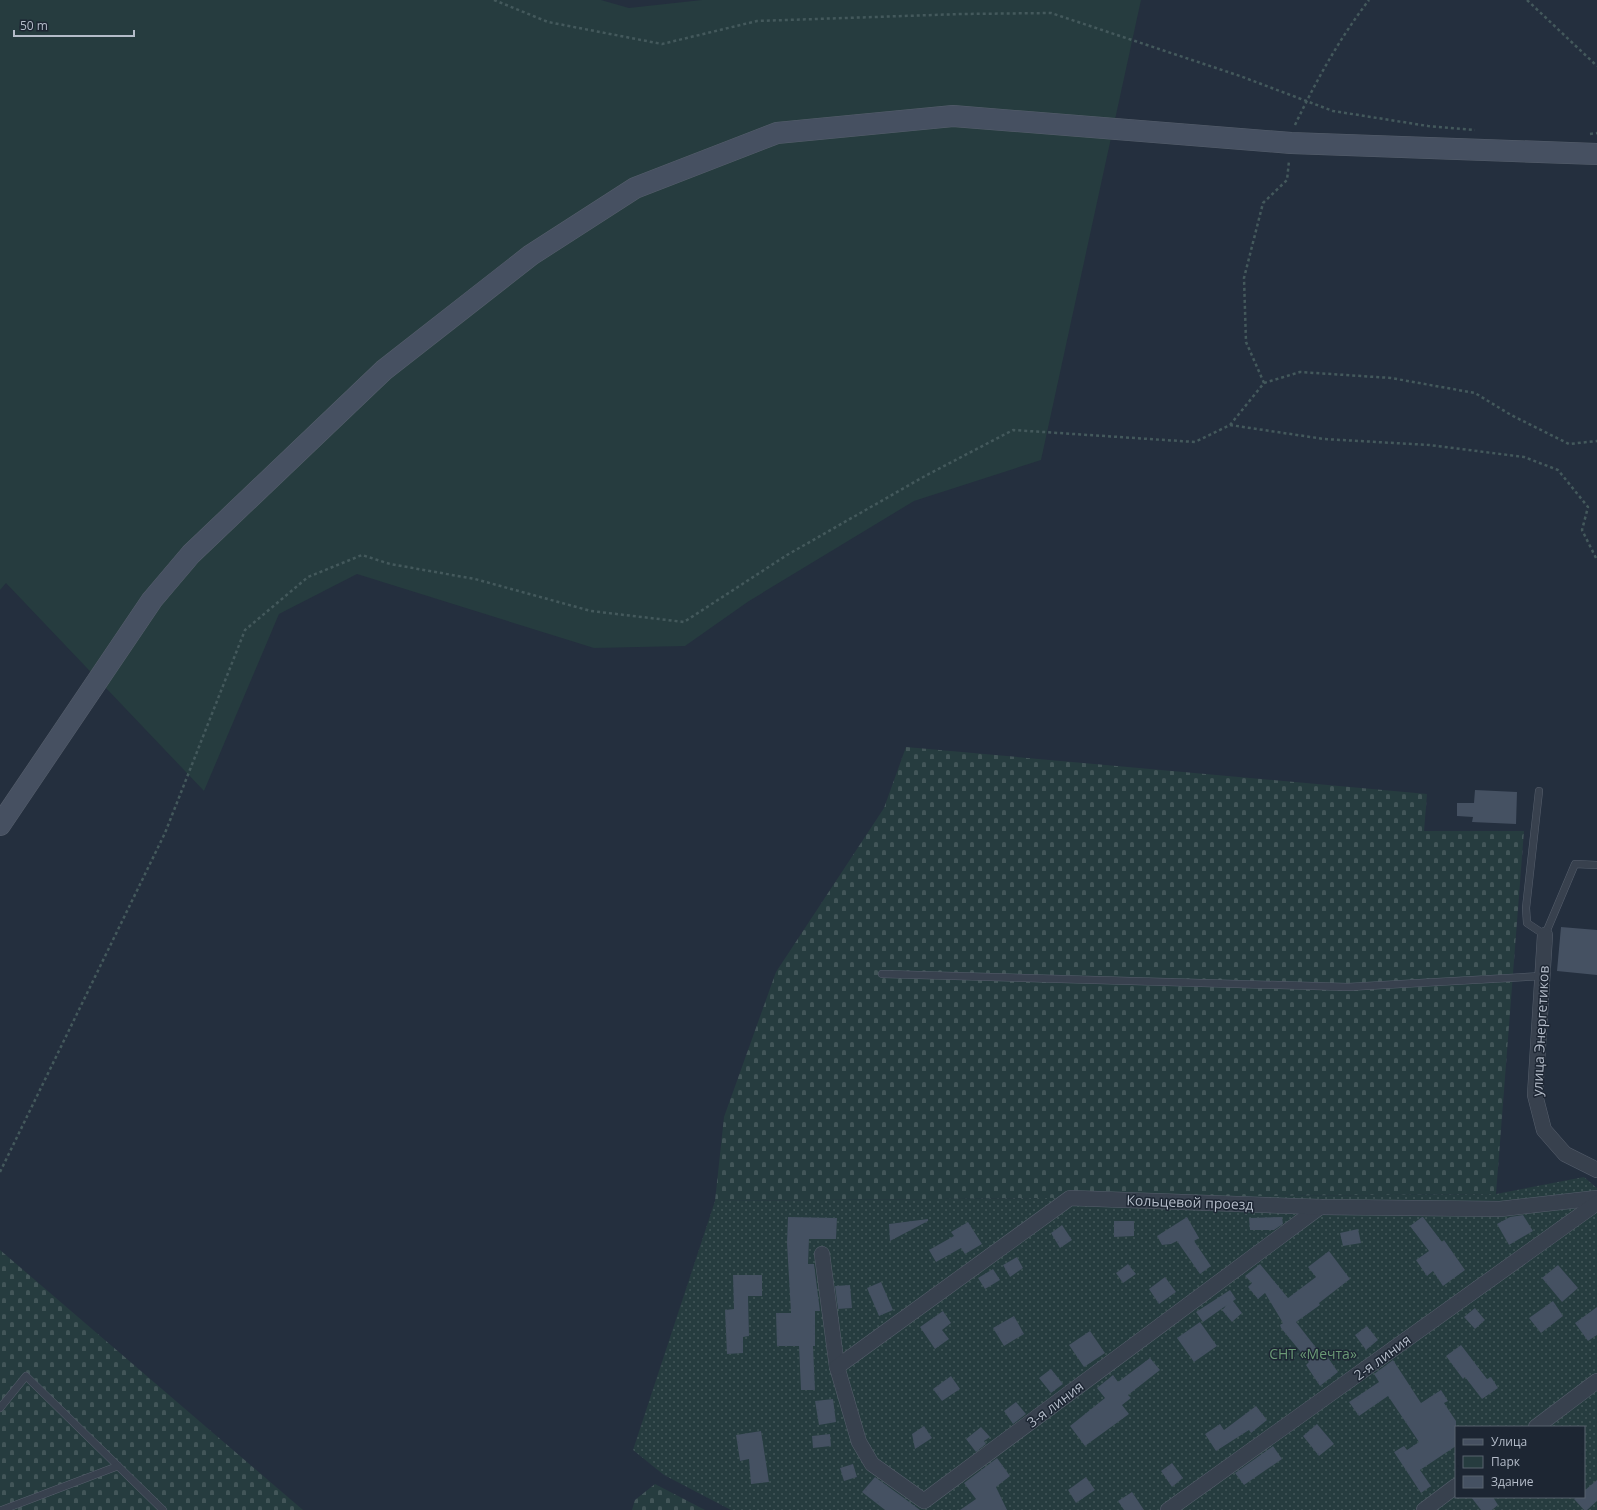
<svg xmlns="http://www.w3.org/2000/svg" width="1597" height="1510" viewBox="0 0 1597 1510" font-family="'Open Sans',sans-serif">
<defs>
<pattern id="cemetery-stones" width="16" height="16" patternUnits="userSpaceOnUse"><rect width="16" height="16" fill="#263c3f"/><path d="M2 7V4a2 2 0 0 1 4 0v3zM10 15v-3a2 2 0 0 1 4 0v3z" fill="#435659"/></pattern>
<pattern id="garden-dots" width="8" height="8" patternUnits="userSpaceOnUse"><rect width="8" height="8" fill="#263c3f"/><path d="M2 2h.1M6 6h.1" fill="none" stroke="#435659" stroke-width="1.8" stroke-linecap="round"/></pattern>
</defs>
<rect width="100%" height="100%" fill="#242f3e"/>
<path fill="#263c3f" d="M0,0H601L629,8L702,0H1141L1041,460L914,501L749,601L685,646L594,648L357,574L279,614L204,791L6,583L0,590Z"/>
<g fill="url(#cemetery-stones)">
<path d="M906,747L1427,794L1424,831H1524L1496,1194L715,1201L724,1117L776,972L884,808Z"/>
<path d="M0,1250L303,1510H0Z"/>
<path d="M655,1484L705,1510H632L635,1500Z"/>
</g>
<path fill="url(#garden-dots)" fill-rule="evenodd" d="M1584,1177L1597,1188V1510H731L664,1475L633,1450L715,1201L1496,1194ZM1456,1427H1584V1497H1456Z"/>
<g fill="#455162">
<path d="M1475,790L1517,792L1516,824L1472,822L1473,817L1457,816V803H1474Z"/>
<path d="M1561,927L1597,930V975L1557,971Z"/>
<path d="M1523,1215L1533,1231L1509,1245L1497,1224L1510,1217Z"/>
<path d="M788,1217L837,1218L836,1239H809L808,1264H814L820,1311H815V1346H813L815,1390H801L799,1346H777L776,1313H791L787,1243Z"/>
<path d="M1187,1217L1199,1238L1194,1241L1211,1266L1200,1274L1177,1241L1171,1244L1162,1245L1157,1236Z"/>
<path d="M1282,1217L1283,1224L1274,1230H1250L1249,1218Z"/>
<path d="M1422,1217H1423L1442,1242L1444,1240L1465,1270L1443,1286L1433,1271L1427,1276L1416,1260L1429,1251L1410,1226Z"/>
<path d="M928,1219V1221L890,1241L889,1224Z"/>
<path d="M1114,1221H1134V1236L1114,1237Z"/>
<path d="M968,1222L982,1244L965,1254L961,1248L936,1262L929,1250L954,1236L951,1232Z"/>
<path d="M1062,1225L1072,1240L1060,1248L1051,1233Z"/>
<path d="M1358,1229L1361,1243L1343,1246L1340,1233Z"/>
<path d="M1329,1251L1350,1279L1319,1303L1320,1305L1296,1322L1321,1354L1324,1352L1338,1372L1320,1386L1306,1365L1309,1362L1281,1328L1280,1325L1283,1323L1265,1293L1258,1299L1248,1287L1252,1283L1245,1276L1260,1264L1288,1298L1316,1277L1308,1267Z"/>
<path d="M1017,1257L1023,1268L1010,1277L1003,1265Z"/>
<path d="M1128,1264L1136,1274L1123,1283L1116,1273Z"/>
<path d="M1558,1265L1578,1288L1562,1302L1542,1278Z"/>
<path d="M993,1269L1000,1280L985,1289L978,1278Z"/>
<path d="M733,1275H762V1296H748L749,1336L743,1337V1353L727,1354L725,1310L734,1309Z"/>
<path d="M1165,1277L1176,1292L1159,1304L1149,1289Z"/>
<path d="M881,1282L893,1310L879,1316L867,1288Z"/>
<path d="M850,1285L852,1308L838,1309L835,1286Z"/>
<path d="M1230,1290L1236,1299L1233,1301L1242,1313L1232,1322L1222,1310L1227,1305L1203,1322L1196,1312Z"/>
<path d="M1553,1301L1563,1316L1541,1333L1529,1318Z"/>
<path d="M1597,1307V1335L1588,1341L1575,1323Z"/>
<path d="M1475,1308L1485,1320L1475,1329L1464,1317Z"/>
<path d="M943,1311L951,1323L942,1330L949,1339L935,1349L920,1327Z"/>
<path d="M1014,1316L1024,1334L1004,1346L993,1328Z"/>
<path d="M1200,1322L1217,1346L1194,1362L1177,1338Z"/>
<path d="M1367,1326L1378,1340L1366,1350L1355,1335Z"/>
<path d="M1090,1331L1105,1353L1084,1367L1069,1345Z"/>
<path d="M1461,1345L1487,1379L1491,1377L1498,1388L1482,1399L1465,1377L1463,1379L1446,1356Z"/>
<path d="M1150,1358L1160,1370L1128,1395L1131,1398L1122,1405L1129,1414L1085,1446L1070,1426L1105,1398L1097,1388L1113,1375L1118,1382Z"/>
<path d="M1393,1360L1421,1403L1441,1390L1448,1401L1444,1403L1456,1421V1446L1420,1470L1431,1486L1421,1493L1394,1452L1404,1446L1407,1450L1419,1442L1388,1396L1359,1416L1349,1402L1379,1382L1374,1374Z"/>
<path d="M1051,1369L1063,1384L1051,1393L1039,1378Z"/>
<path d="M951,1376L960,1389L942,1401L933,1389Z"/>
<path d="M833,1399L836,1422L819,1425L815,1401Z"/>
<path d="M1016,1402L1026,1414L1013,1424L1004,1411Z"/>
<path d="M1256,1406L1267,1420L1251,1433L1249,1430L1216,1451L1205,1434L1220,1424L1224,1430Z"/>
<path d="M1317,1424L1334,1444L1319,1456L1303,1436Z"/>
<path d="M924,1426L932,1438L915,1449L912,1434Z"/>
<path d="M981,1427L990,1437L984,1441L986,1444L976,1452L966,1439Z"/>
<path d="M761,1431L769,1482L751,1484L749,1459L740,1461L736,1435Z"/>
<path d="M830,1434L831,1446L813,1448L812,1436Z"/>
<path d="M1273,1446L1282,1459L1244,1485L1235,1473Z"/>
<path d="M997,1458L1010,1476L996,1487L1007,1510H960L976,1499L964,1483Z"/>
<path d="M1172,1463L1183,1478L1172,1487L1161,1471Z"/>
<path d="M853,1464L857,1477L844,1481L840,1468Z"/>
<path d="M875,1477L904,1498L920,1510H885L862,1492Z"/>
<path d="M1086,1477L1095,1490L1076,1503L1068,1490Z"/>
<path d="M1597,1480V1501L1587,1510H1584L1574,1499L1577,1497H1584V1491Z"/>
<path d="M1132,1492L1144,1510H1124L1118,1501Z"/>
<path d="M1471,1497H1493L1498,1505L1492,1510H1481Z"/>
</g>
<g fill="none" stroke-linecap="round" stroke-linejoin="round">
<g stroke="#565f6c" stroke-width="8">
<g id="lane">
<path d="M1539,791L1526,908L1527,923L1545,935L1575,864L1597,865"/>
<path d="M882,974L1348,987L1542,976"/>
<path d="M0,1408L26,1376L163,1510"/>
<path d="M2,1510L118,1466"/>
</g>
</g>
<g stroke="#565f6c" stroke-width="16">
<g id="street">
<path d="M1545,935L1535,1095L1544,1130L1565,1154L1597,1170"/>
<path d="M822,1254L837,1367L859,1442L872,1464L924,1501L1320,1207"/>
<path d="M837,1367L1070,1198L1320,1207L1500,1209L1597,1198"/>
<path d="M1536,1427L1597,1381"/>
<path d="M1168,1510L1597,1203"/>
<path d="M1424,1510L1456,1486"/>
</g>
</g>
<g stroke="#565f6c" stroke-width="22">
<path id="secondary" d="M0,825L152,600L191,554L384,370L531,255L635,188L777,133L953,116L1291,143L1597,154"/>
</g>
<g stroke="#44595c" stroke-width="2.5" stroke-dasharray="3 3" stroke-linecap="butt">
<path d="M494,0L548,22L662,44L757,21L962,14L1051,13L1240,76L1333,111L1428,126L1475,130"/>
<path d="M1527,0L1597,66"/>
<path d="M1295,125C1316,81 1339,39 1369,0"/>
<path d="M1590,134L1597,133"/>
<path d="M1264,383L1300,372L1391,378L1475,393L1511,415L1569,444L1597,441"/>
<path d="M1230,425L1324,439L1429,445L1524,457L1558,470L1588,507L1582,530L1597,560"/>
<path d="M0,1172L165,833L245,630L308,577L362,555L390,564L475,579L591,611L684,622L787,555L925,476L1013,430L1195,442L1230,425L1264,383L1246,342L1244,278L1263,203L1287,180L1289,161"/>
</g>
<use href="#lane" stroke="#38414e" stroke-width="7"/>
<use href="#street" stroke="#38414e" stroke-width="15"/>
<use href="#secondary" stroke="#465061" stroke-width="21"/>
</g>
<g text-anchor="middle" dominant-baseline="central" stroke-width="3" stroke-linejoin="round" paint-order="stroke">
<g font-size="14" fill="#b4bcc9" stroke="#1d2633">
<text transform="translate(1540 1031) rotate(-87)">улица Энергетиков</text>
<text transform="translate(1190 1202) rotate(2)">Кольцевой проезд</text>
<text transform="translate(1382 1357) rotate(-36)">2-я линия</text>
<text transform="translate(1055 1404) rotate(-37)">3-я линия</text>
</g>
<g font-size="14" fill="#6b9a76" stroke="#1d2633">
<text x="1313" y="1353">СНТ «Мечта»</text>
</g>
</g>
<rect x="1455" y="1426" width="130" height="72" fill="#1d2633" stroke="#59626f"/>
<rect x="1463" y="1439" width="20" height="6" fill="#465061" stroke="#59626f"/>
<text x="1491" y="1446" font-size="12" fill="#b4bcc9">Улица</text>
<rect x="1463" y="1456" width="20" height="12" fill="#263c3f" stroke="#59626f"/>
<text x="1491" y="1466" font-size="12" fill="#b4bcc9">Парк</text>
<rect x="1463" y="1476" width="20" height="12" fill="#455162" stroke="#59626f"/>
<text x="1491" y="1486" font-size="12" fill="#b4bcc9">Здание</text>
<path d="M14 30v6h120v-6" fill="none" stroke="#b4bcc9" stroke-width="2"/>
<text x="20" y="30" font-size="12" fill="#b4bcc9" stroke="#1d2633" stroke-width="3" paint-order="stroke">50 m</text>
</svg>
